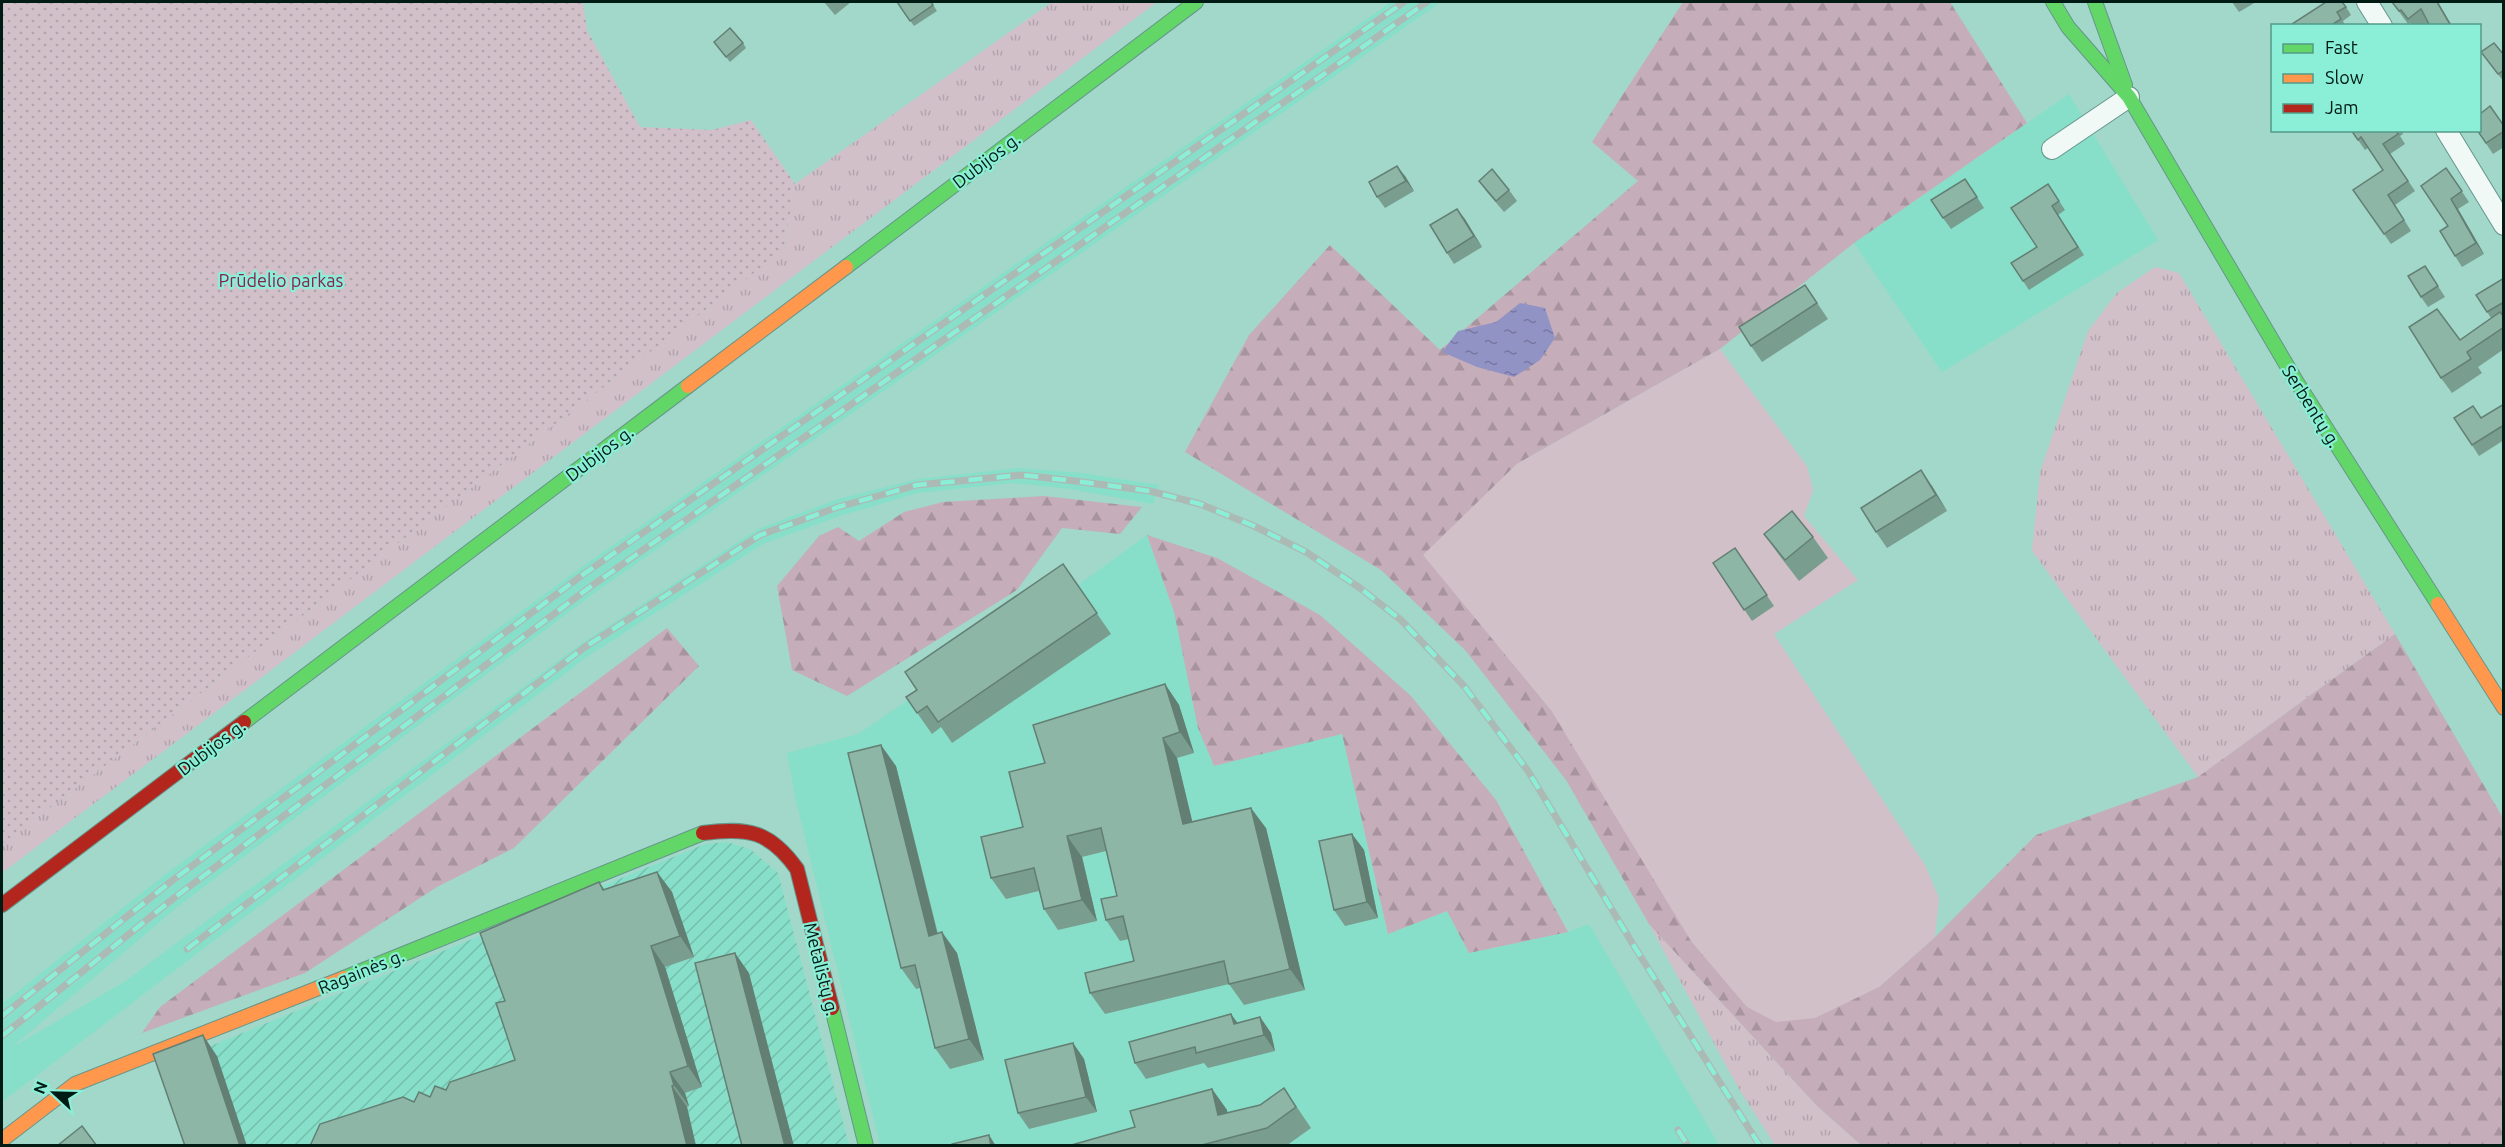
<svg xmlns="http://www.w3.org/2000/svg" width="2505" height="1147" viewBox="0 0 2505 1147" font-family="Ubuntu,sans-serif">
<defs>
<pattern id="industrial-furrows" width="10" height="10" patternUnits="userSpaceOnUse" patternTransform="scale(1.5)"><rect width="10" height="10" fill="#88dfc9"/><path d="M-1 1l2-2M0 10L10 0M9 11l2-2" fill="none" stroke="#74bfac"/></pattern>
<pattern id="grass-tufts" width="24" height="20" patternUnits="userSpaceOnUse" patternTransform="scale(1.5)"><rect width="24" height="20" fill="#d2c0c9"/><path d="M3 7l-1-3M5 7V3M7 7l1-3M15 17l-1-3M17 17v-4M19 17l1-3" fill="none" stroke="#b2a4ac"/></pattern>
<pattern id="forest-firs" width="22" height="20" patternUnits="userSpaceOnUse" patternTransform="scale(1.5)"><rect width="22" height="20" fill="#c5adba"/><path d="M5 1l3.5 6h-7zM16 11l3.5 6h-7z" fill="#a7949f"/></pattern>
<pattern id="park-dots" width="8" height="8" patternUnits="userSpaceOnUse" patternTransform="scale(1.5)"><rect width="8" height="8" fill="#d2c0c9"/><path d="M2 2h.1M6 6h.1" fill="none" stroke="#b2a4ac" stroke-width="1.8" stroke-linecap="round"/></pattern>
<pattern id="water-ripples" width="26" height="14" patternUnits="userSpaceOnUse" patternTransform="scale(1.5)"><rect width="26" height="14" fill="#9293c5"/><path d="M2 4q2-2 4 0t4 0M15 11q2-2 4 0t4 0" fill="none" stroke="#75779f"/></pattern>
</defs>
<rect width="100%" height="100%" fill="#a1d8ca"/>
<g fill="#88dfc9">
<path d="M1391,2H1441L593,594L180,905L11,1048L124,982L582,643L758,529L838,499L918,479L1018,468L1082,473L1159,485L1153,504L1070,489L1013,483L918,493L840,516L763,544L591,654L2,1102V1004L163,876L576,571Z"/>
<path d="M2069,94L2158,240L1942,372L1854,243Z"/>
<path d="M1147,535L1174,612L1342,734L1388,934L1448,911L1469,953L1568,932L1589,924L1719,1145H880L797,805L787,753L858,734L1078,585Z"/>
</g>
<path fill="url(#industrial-furrows)" d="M727,842L750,849L778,873L849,1145H192L164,1065L705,844Z"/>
<g fill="url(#grass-tufts)">
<path d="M1052,2H1157L2,873V844L784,250L795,184Z"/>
<path d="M2155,267L2179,273L2395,634L2198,777L2032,551L2040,472L2088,331L2117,293Z"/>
<path d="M1649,924L1817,1106L1861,1145H1775L1739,1089Z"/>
</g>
<g fill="url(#forest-firs)">
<path d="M1683,2H1950L2027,123L1854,243L1720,349L1517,464L1424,555L1551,710L1879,987L1935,937L2036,835L2198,777L2395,634L2503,818V1145H1861L1817,1106L1649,924L1566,780L1465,650L1381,570L1185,452L1249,335L1330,245L1440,350L1638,181L1592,142Z"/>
<path d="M1044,496L1142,507L1120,534L1062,528L1017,590L847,696L792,670L777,586L819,536L838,527L859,541L904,512L943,502Z"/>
<path d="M1147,535L1217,558L1320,615L1411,696L1496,800L1568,932L1469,953L1447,911L1388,934L1342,734L1214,766L1198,728L1174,612Z"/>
<path d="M667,628L699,666L514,848L437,887L305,973L142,1033L160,1007Z"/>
</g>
<path fill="url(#park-dots)" d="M2,2H583L587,30L640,127L712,130L751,120L795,184L784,250L2,844Z"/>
<path fill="#d2c0c9" d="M1720,349L1807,466L1813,490L1804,516L1858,580L1774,634L1925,865L1939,898L1935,937L1879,987L1815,1018L1776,1022L1747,1007L1691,941L1551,710L1423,555L1517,464Z"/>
<path fill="url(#water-ripples)" d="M1520,303L1545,308L1555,338L1540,360L1514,377L1477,367L1442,352L1458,331L1496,322Z"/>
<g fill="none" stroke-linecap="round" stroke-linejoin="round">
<g stroke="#66968b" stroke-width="22">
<g id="street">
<path d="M2367,2L2382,26"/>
<path d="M2446,130L2504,225"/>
<path d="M2052,149L2129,97"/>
</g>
</g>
<g stroke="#66968b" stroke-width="16">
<g id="fast">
<path d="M2053,2L2068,27L2129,97L2296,381L2438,604"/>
<path d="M2095,2L2125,85"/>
<path d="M846,267L1196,2"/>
<path d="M244,722L688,386"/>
<path d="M344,978L703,833"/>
<path d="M832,1008L866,1146"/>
</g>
</g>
<g stroke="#66968b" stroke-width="16">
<g id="slow">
<path d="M688,386L846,267"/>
<path d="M2438,604L2504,708"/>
<path d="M2,1140L75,1084L344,978"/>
</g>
</g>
<g stroke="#66968b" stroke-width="16">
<g id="jam">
<path d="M703,833C748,827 770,831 797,869L832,1008"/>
<path d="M2,905L244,722"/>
</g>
</g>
<use href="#street" stroke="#f1f9f7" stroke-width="20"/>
<use href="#fast" stroke="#63d668" stroke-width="14"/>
<use href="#slow" stroke="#ff974d" stroke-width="14"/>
<use href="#jam" stroke="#b3261e" stroke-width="14"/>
<g stroke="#acbab6" stroke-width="7">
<g id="rail">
<path d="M187,949L585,647L760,535L838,507L917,485L1022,475L1075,481L1150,491L1200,504L1254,526L1306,552L1360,588L1401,620L1464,686L1528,771L1634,946L1760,1146"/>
<path d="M2,1016L169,883L581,576L1404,2"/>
<path d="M2,1036L174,898L590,587L1427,2"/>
<path d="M1678,1130L1688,1146"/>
</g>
</g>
<use href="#rail" stroke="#8aefd6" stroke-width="4.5" stroke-dasharray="14" stroke-linecap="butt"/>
</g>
<g fill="#799d8f">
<path d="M824,2H851L835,15Z"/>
<path d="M897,2H931L937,11L914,26Z"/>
<path d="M2232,2H2256L2239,12Z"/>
<path d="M2326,2H2343L2351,15L2343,21L2345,26H2293Z"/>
<path d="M2392,2H2440L2439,3L2429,24L2427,26H2412L2411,23L2408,24Z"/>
<path d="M714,42L743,43L746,48L730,62Z"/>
<path d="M2481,52L2504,55V82Z"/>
<path d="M2504,126V147L2493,154L2477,130Z"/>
<path d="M2351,130H2401L2403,134L2400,136L2405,144L2390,154L2415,191L2395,205L2411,231L2391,244L2353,190L2383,170L2368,148L2365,150Z"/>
<path d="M2446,168L2469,202L2458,209L2484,254L2462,267L2455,256L2448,226Z"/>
<path d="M1405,176L1414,191L1385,208L1377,197Z"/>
<path d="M1479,181L1509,190L1517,201L1504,212L1486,191Z"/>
<path d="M2048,184L2065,210L2058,215L2084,255L2029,290L2023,281L2037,247Z"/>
<path d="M1972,189L1984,208L1951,229L1943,218Z"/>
<path d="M1457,209L1482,247L1454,264L1447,253Z"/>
<path d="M2425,266L2445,297L2428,307L2421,297Z"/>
<path d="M2504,278V349L2478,367L2482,373L2452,393L2441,378L2460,340L2491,318L2487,312Z"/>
<path d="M1805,285L1828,319L1762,362L1751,346Z"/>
<path d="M2504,404V440L2479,456L2472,445L2482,418Z"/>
<path d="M1932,486L1947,511L1887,548L1876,532Z"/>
<path d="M1764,534L1813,537L1828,558L1799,581L1779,555Z"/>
<path d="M1735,548L1774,606L1752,621L1713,563Z"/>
<path d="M1063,564L1111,634L952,743L941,727L932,734L906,697L917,690Z"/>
<path d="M1165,684L1179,705L1194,753L1177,758L1192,822L1266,828L1305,990L1244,1005L1229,984L1105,1014L1090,993L1134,961L1129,939L1120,941L1106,920L1117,896L1106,851L1082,857L1097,921L1058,930L1044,909L1039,891L1006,899L991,878L1023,827L1045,763Z"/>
<path d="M896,766L938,934L957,953L984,1060L950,1069L935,1048L920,988L916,989L901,968Z"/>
<path d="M1352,834L1364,850L1378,918L1345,926L1334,910Z"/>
<path d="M657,872L672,892L694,957L665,967L702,1087L685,1093L689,1106L687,1107L696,1146H310L414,1102L446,1090L515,1060L505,1001L599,882L605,890Z"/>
<path d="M1260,1017L1271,1033L1275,1051L1208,1068L1204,1063L1146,1079L1135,1063L1238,1023Z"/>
<path d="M1073,1043L1084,1059L1097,1112L1029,1129L1018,1113Z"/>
<path d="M1284,1088L1311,1128L1286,1146H1068L1135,1127L1212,1089L1227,1110V1113L1260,1105Z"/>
</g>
<g fill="#637f74">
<path d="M2437,2H2438L2452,26H2451Z"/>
<path d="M1397,166L1405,176L1414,191L1406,181Z"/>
<path d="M2451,199L2458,209L2484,254L2476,243Z"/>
<path d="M1457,209L1465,219L1482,247L1474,236Z"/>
<path d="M1921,470L1932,486L1947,511L1936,495Z"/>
<path d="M1165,684L1179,705L1194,753L1180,732Z"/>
<path d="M1163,738L1177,758L1198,845L1183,824Z"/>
<path d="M881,745L896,766L943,957L929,936Z"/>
<path d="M1251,808L1266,828L1305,990L1290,969Z"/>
<path d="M1352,834L1364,850L1378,918L1367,902Z"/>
<path d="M1067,836L1082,857L1097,921L1082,900Z"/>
<path d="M657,872L672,892L694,957L680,936Z"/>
<path d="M942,932L957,953L984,1060L969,1039Z"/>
<path d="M651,946L665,967L702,1087L688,1066Z"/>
<path d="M735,953L749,973L794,1146H785Z"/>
<path d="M1231,1014L1243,1030L1234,1024Z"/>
<path d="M1260,1017L1271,1033L1275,1051L1264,1035Z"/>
<path d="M203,1035L217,1056L247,1146H240Z"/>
<path d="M1073,1043L1084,1059L1097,1112L1086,1097Z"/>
<path d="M670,1072L685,1093L689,1106L674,1085Z"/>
<path d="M672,1086L687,1107L696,1146H687Z"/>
<path d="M1212,1089L1227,1110L1232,1136L1218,1115Z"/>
<path d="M989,1135L996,1146H991Z"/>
</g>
<g fill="#8db6a6" stroke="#637f74" stroke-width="1.5">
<path d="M897,2H931L933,5L910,21Z"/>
<path d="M2326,2H2342L2346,7L2337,12L2341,19L2330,26H2293L2292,24Z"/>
<path d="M2392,2H2437L2451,26H2430L2421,9L2408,19L2401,10L2399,11Z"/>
<path d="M730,28L743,43L726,57L714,42Z"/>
<path d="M2494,43L2504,55V70L2498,74L2481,52Z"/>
<path d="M2490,106L2504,126V131L2486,143L2477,130H2480V114Z"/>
<path d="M2351,130H2395L2398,134L2383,144L2408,181L2388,195L2404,220L2384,234L2353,190L2383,170L2361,137L2358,140Z"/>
<path d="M1397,166L1406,181L1377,197L1369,182Z"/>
<path d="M2446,168L2462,191L2451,199L2476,243L2455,256L2440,231L2448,226L2421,186Z"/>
<path d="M1492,169L1509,190L1496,201L1479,181Z"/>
<path d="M1965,179L1977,197L1943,218L1931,200Z"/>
<path d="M2048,184L2059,201L2052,206L2078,247L2023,281L2011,263L2037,247L2011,208Z"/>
<path d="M1457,209L1474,236L1447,253L1430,225Z"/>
<path d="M2425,266L2438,286L2421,297L2408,276Z"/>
<path d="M2504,278V302L2487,312L2476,295Z"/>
<path d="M1805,285L1817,303L1751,346L1739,327Z"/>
<path d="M2437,309L2460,340L2500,312L2504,317V327L2467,352L2471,359L2441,378L2409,327Z"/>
<path d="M2504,404V425L2472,445L2454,418L2473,406L2481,418Z"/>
<path d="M1921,470L1936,495L1876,532L1861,508Z"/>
<path d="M1792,511L1813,537L1785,560L1764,534Z"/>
<path d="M1735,548L1767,595L1744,610L1713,563Z"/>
<path d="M1063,564L1097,613L938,722L927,706L917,713L906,697L917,690L905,672Z"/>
<path d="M1165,684L1180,732L1163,738L1183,824L1251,808L1290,969L1229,984L1224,961L1090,993L1085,973L1134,961L1123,916L1106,920L1101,899L1117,896L1101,828L1067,836L1082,900L1044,909L1034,868L991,878L981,837L1023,827L1009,772L1045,763L1033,725Z"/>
<path d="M881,745L929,936L942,932L969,1039L935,1048L915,965L901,968L848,753Z"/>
<path d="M1352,834L1367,902L1334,910L1319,841Z"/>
<path d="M657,872L680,936L651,946L688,1066L670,1072L674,1085L672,1086L687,1146H310L320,1124L403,1097L414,1102L419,1092L430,1097L435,1086L446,1090L450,1082L515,1060L496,1003L505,1001L480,933L599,882L603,890Z"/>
<path d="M735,953L785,1146H742L695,963Z"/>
<path d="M1231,1014L1234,1024L1260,1017L1264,1035L1196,1053L1195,1047L1135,1063L1129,1042Z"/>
<path d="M203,1035L240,1146H185L153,1054Z"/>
<path d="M1073,1043L1086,1097L1018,1113L1005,1060Z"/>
<path d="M1284,1088L1296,1107L1267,1128L1198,1146H1068L1135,1127L1130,1111L1212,1089L1218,1115L1260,1105Z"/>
<path d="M82,1126L97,1146H57Z"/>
<path d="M989,1135L991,1146H952V1144Z"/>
</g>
<g text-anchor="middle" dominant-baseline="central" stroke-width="4.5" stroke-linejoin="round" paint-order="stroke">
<g font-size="18" fill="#001a14" stroke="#8aefd6">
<text transform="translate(986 160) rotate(-37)">Dubijos g.</text>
<text transform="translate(2312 406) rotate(58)">Serbentų g.</text>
<text transform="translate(599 453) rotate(-37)">Dubijos g.</text>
<text transform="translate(211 747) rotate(-37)">Dubijos g.</text>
<text transform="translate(822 969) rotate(76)">Metalistų g.</text>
<text transform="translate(361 971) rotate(-22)">Ragainės g.</text>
</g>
<g font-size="18" fill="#882153" stroke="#8aefd6">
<text x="281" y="280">Prūdelio parkas</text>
</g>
</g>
<rect width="2505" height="1147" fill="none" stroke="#001a14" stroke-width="6"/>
<rect x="2271" y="24" width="210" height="108" fill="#8aefd6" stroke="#539a88" stroke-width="1.5"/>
<rect x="2283" y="44" width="30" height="9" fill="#63d668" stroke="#539a88" stroke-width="1.5"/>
<text x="2325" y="54" font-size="18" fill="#001a14">Fast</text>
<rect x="2283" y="74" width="30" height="9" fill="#ff974d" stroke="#539a88" stroke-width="1.5"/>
<text x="2325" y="84" font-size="18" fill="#001a14">Slow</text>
<rect x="2283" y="104" width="30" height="9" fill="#b3261e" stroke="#539a88" stroke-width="1.5"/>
<text x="2325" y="114" font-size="18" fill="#001a14">Jam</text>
<g transform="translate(54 1093) rotate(292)" stroke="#8aefd6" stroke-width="4.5" paint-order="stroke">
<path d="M0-4.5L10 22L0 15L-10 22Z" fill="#001a14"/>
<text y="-9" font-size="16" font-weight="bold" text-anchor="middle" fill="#001a14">N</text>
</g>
</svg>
